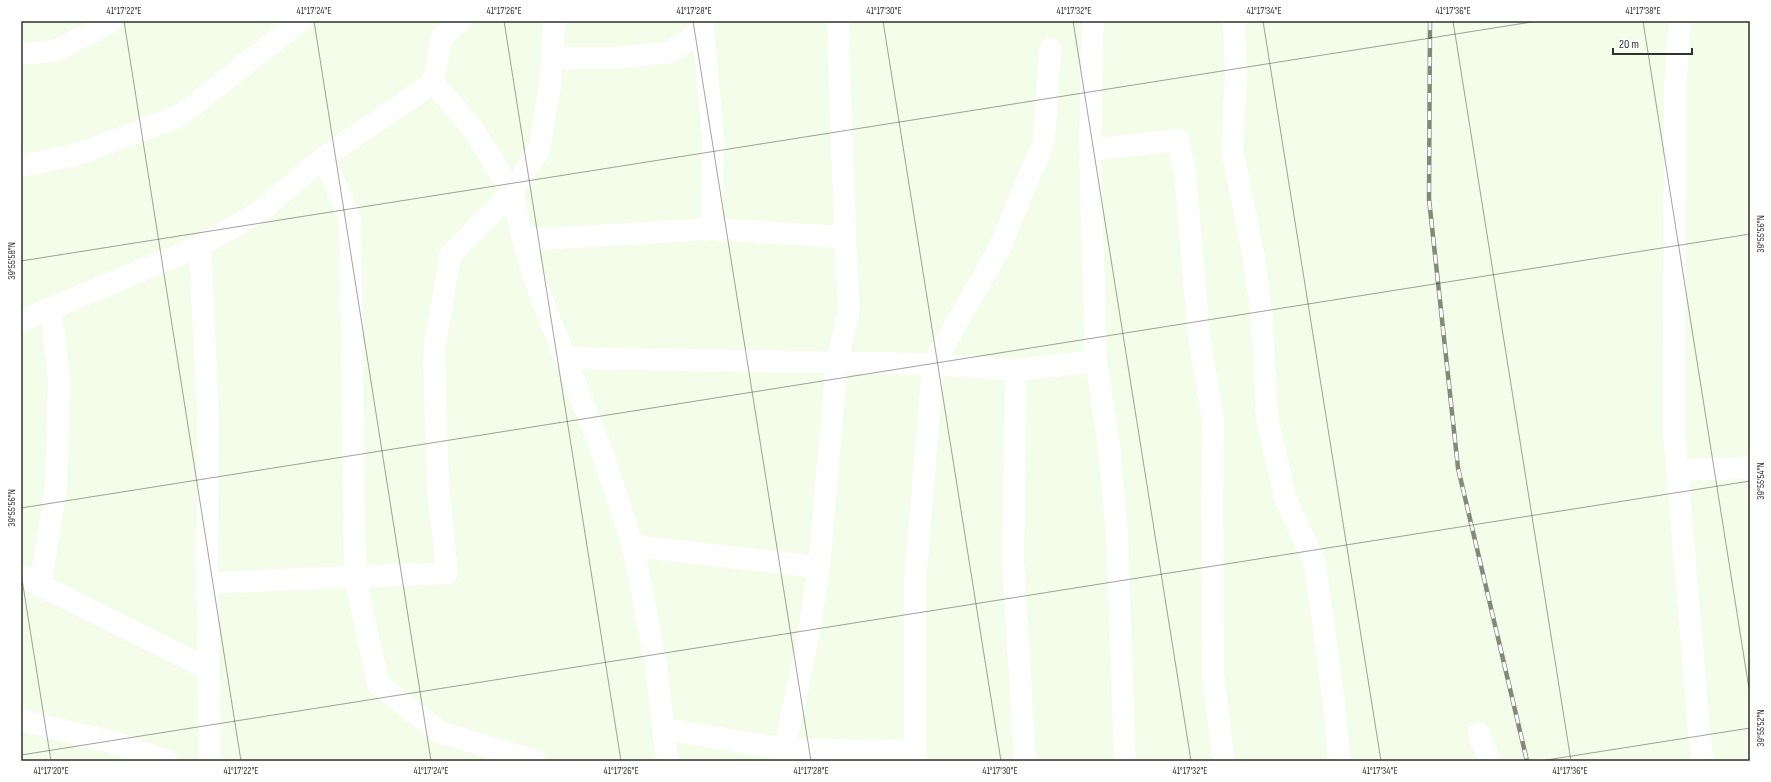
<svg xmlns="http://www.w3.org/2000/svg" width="1771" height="782" viewBox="0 0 1771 782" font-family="'Sofia Sans Condensed',sans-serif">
<rect width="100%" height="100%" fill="#f3fde9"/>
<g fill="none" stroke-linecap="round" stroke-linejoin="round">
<g stroke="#fff" stroke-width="22">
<path d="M1093,21L1090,150L1096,361L1109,446L1117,535L1125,761"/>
<path d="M1234,21L1236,76L1232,149L1254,258L1262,320L1267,418L1285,497L1315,564L1334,704L1339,761"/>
<path d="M1680,21L1675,85L1674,433L1699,730L1703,761"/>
<path d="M21,54L56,51L112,21"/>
<path d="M553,58H616L672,52L703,29"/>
<path d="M433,83L470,125L512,192L523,240L536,284L601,449L633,546L656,665L667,761"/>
<path d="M1090,150L1178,140L1185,172L1199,337L1213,419L1212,501L1213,676L1224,761"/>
<path d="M324,157L350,220L355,577L378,684L439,732L535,761"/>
<path d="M21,166L75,155L180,116L300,21"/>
<path d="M712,229L845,237"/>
<path d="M523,240L712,229L713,136L703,29V21"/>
<path d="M200,246L208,416L207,583L210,761"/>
<path d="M21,321L200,246L261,211L324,157L433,83L442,37L460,21"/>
<path d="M566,358L933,364L1016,370L1096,361"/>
<path d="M1016,370L1013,560L1025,761"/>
<path d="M1677,470L1750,468"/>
<path d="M633,546L819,567"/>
<path d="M21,576L208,669"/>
<path d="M207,583L447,573L438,488L434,352L450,256L512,192L539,150L550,85L554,21"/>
<path d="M40,586L56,488L59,380L51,310"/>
<path d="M21,720L122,745L167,761"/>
<path d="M664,729L785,749L915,751"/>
<path d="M1479,734L1489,761"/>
<path d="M782,761L807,643L819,567L837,362L849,310L845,237L838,21"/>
<path d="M915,761V582L933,364L999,249L1044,141L1050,49"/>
</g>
<g stroke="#82897c" stroke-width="4.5">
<path id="rail" d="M1430,21L1429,199L1458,468L1527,761"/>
</g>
<use href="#rail" stroke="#fff" stroke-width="3" stroke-dasharray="9" stroke-linecap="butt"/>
</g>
<path fill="none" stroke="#2e322a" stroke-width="1" stroke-opacity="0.45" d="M124,21L241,761M314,21L431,761M504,21L621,761M693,21L811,761M883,21L1001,761M1073,21L1191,761M1263,21L1381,761M1453,21L1571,761M1643,21L1750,695M21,261L1538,21M21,508L1750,234M21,573L51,761M21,755L1750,481M1540,761L1750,728"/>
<rect width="1771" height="782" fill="none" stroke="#ffffff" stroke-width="44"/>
<path d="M1613 48v6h79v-6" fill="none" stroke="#2e322a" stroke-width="2"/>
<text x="1619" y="48" font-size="12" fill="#2e322a" stroke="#ffffff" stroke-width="3" paint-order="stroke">20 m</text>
<rect x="22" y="22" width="1727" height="738" fill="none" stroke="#2e322a" stroke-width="1.5"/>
<g font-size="10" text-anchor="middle" fill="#2e322a">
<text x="124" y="14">41°17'22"E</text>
<text x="314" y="14">41°17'24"E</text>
<text x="504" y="14">41°17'26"E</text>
<text x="694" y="14">41°17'28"E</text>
<text x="884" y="14">41°17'30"E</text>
<text x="1074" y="14">41°17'32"E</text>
<text x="1264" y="14">41°17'34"E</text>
<text x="1453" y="14">41°17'36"E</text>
<text x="1643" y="14">41°17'38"E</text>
<text transform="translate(1760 234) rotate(-90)" y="4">39°55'56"N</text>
<text transform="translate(11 261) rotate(-90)" y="4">39°55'58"N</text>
<text transform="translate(1760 481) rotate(-90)" y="4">39°55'54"N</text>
<text transform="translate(11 508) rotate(-90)" y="4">39°55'56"N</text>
<text transform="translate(1760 728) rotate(-90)" y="4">39°55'52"N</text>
<text x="51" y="774">41°17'20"E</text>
<text x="241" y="774">41°17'22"E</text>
<text x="431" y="774">41°17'24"E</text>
<text x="621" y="774">41°17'26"E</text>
<text x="811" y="774">41°17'28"E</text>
<text x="1000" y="774">41°17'30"E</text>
<text x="1190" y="774">41°17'32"E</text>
<text x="1380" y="774">41°17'34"E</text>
<text x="1570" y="774">41°17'36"E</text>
</g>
</svg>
